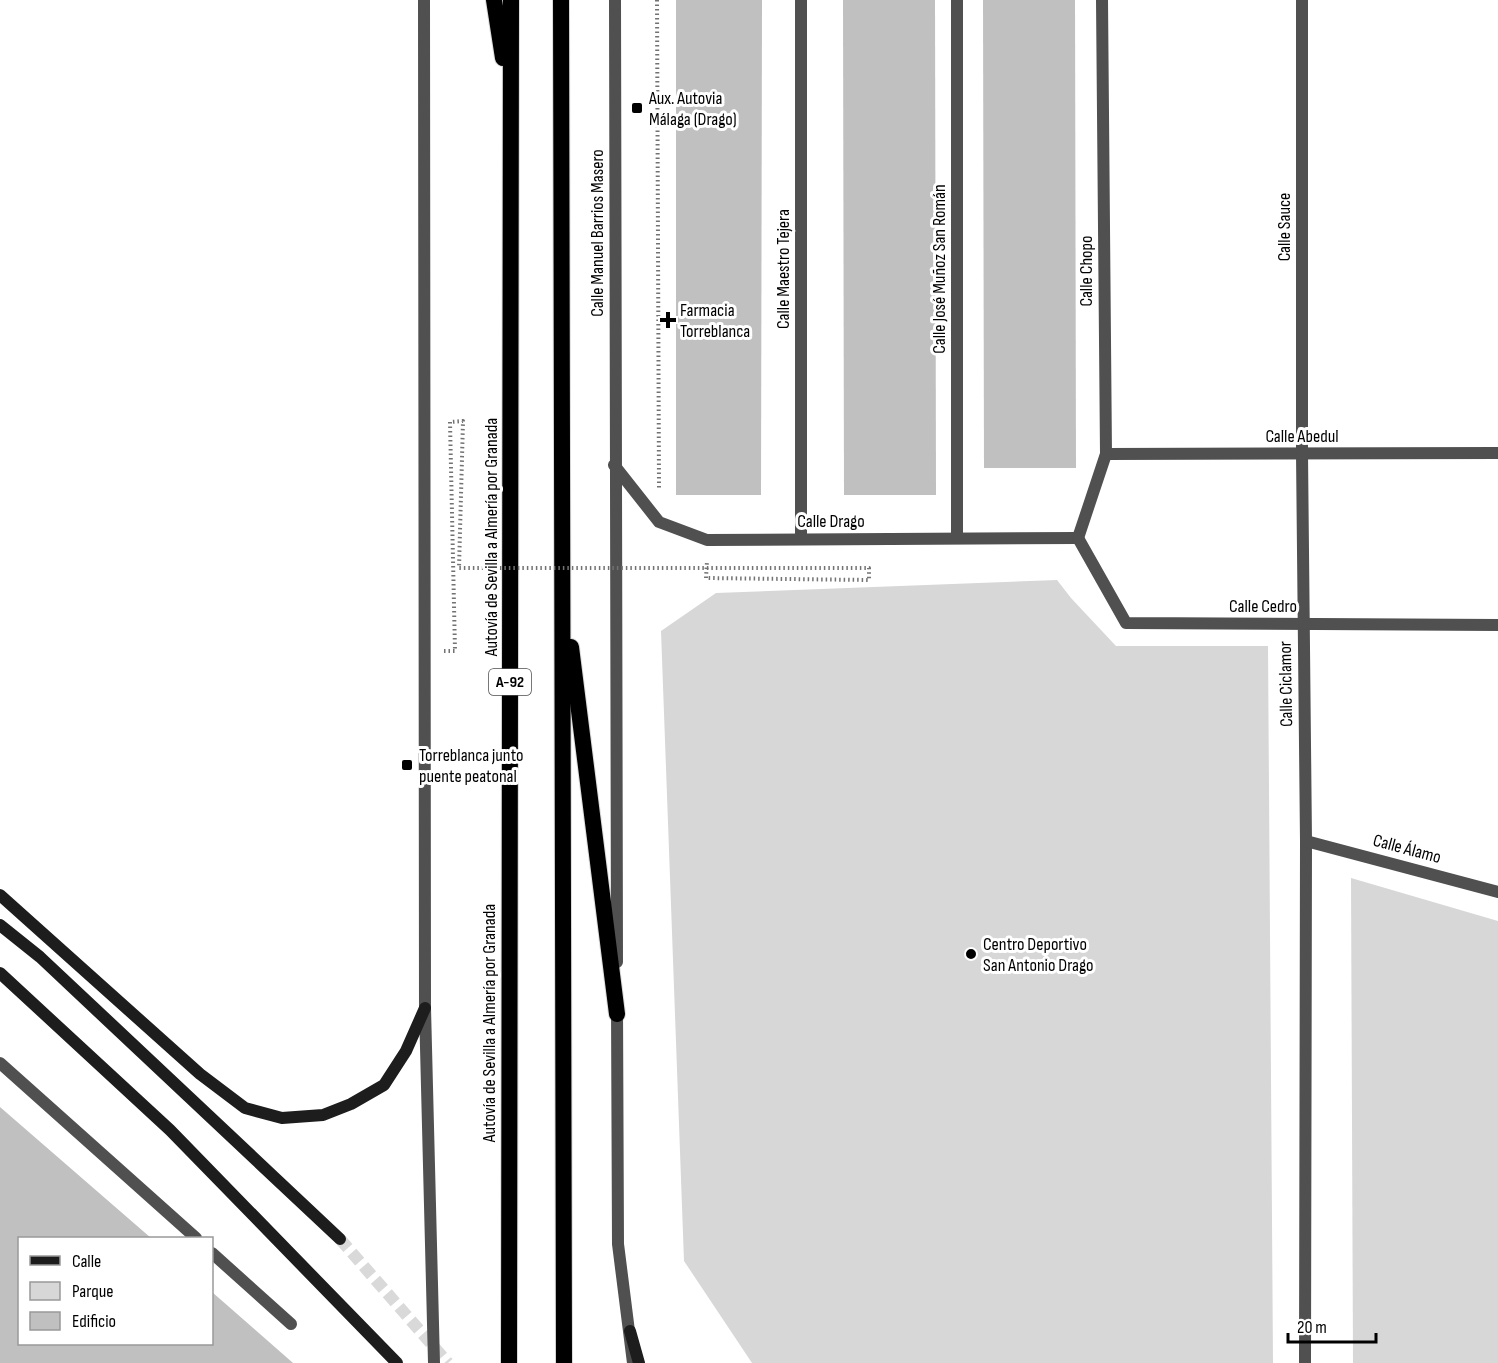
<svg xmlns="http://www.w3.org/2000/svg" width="1498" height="1363" viewBox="0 0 1498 1363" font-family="'Sofia Sans Condensed',sans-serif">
<rect width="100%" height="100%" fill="#fff"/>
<g fill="#d7d7d7">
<path d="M1057,580L1071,598L1116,646H1268L1273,1363H752L684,1261L661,631L716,593Z"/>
<path d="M1351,878L1498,921V1363H1353Z"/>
</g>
<g fill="#c0c0c0">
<path d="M676,0H762L761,495H676Z"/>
<path d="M843,0H935L936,495H844Z"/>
<path d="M983,0H1075L1076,468H984Z"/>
<path d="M0,1107L151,1238H20V1344H212V1292L293,1363H0Z"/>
</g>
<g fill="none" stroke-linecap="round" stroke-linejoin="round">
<path stroke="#d9d9d9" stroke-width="12" stroke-dasharray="12 6" stroke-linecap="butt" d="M340,1239L448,1363"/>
<g stroke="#dbdbdb" stroke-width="18">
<g id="trunk">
<path d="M494,0L503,58"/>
<path d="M561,0L564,1363"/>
<path d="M571,647L617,1014"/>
<path d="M509,1363L511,0"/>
</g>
</g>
<g stroke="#727272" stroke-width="4" stroke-dasharray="1.5 3" stroke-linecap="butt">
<path d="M657,0L659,488"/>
<path d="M706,578L707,561"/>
</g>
<g stroke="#505050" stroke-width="12">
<path d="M0,1063L196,1238"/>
<path d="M212,1253L291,1324"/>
</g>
<g stroke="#505050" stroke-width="12">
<path d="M1302,454V0"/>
<path d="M957,538V0"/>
</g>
<g stroke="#505050" stroke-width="12">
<path d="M801,0V539"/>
<path d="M1106,454L1498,453"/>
<path d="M1302,454L1306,841L1305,1363"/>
<path d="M614,465L659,522L707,540L1078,538"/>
<path d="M1078,538L1106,454L1102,0"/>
<path d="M1078,538L1126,623L1498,625"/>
<path d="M1306,841L1498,892"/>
</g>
<g stroke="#505050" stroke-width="12">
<path d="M424,0L425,1008L434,1363"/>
<path d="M615,0L617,962"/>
<path d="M617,1006L618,1244L633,1363"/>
</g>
<g stroke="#1d1d1d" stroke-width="12">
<path d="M0,895L200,1074L245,1108L282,1118L323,1115L351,1104L384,1085L406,1051L425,1008"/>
<path d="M0,925L40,957L340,1239"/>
<path d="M0,973L170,1130L397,1363"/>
<path d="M630,1331L639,1363"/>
</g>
<use href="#trunk" stroke="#000" stroke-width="16"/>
<path stroke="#727272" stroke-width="4" stroke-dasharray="1.5 3" stroke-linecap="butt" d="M444,651H455L450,422L463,421L459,568H869V580L706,578"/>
</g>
<g fill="#000" stroke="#fff" stroke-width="2">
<rect x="631" y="102" width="12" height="12" rx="3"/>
<path d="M665 311h6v6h6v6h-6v6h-6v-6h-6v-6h6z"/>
<rect x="401" y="759" width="12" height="12" rx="3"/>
<circle cx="971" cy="954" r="6"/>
</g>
<g text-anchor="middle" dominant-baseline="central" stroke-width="6" stroke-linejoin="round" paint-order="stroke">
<rect fill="#fff" stroke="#4c4c4c" stroke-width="1.5" x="489" y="669" width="42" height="26" rx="4.5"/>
<g font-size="16" font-weight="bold" fill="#000">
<text x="510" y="682">A-92</text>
</g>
<g font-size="18" fill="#000" stroke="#fff" text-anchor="start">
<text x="649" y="98">Aux. Autovia<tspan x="649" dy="21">Málaga (Drago)</tspan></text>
<text x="680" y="310">Farmacia<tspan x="680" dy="21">Torreblanca</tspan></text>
<text x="419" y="755">Torreblanca junto<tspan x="419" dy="21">puente peatonal</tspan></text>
<text x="983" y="944">Centro Deportivo<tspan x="983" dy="21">San Antonio Drago</tspan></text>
</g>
<g font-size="18" fill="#000" stroke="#fff">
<text transform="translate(1284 227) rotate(-90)">Calle Sauce</text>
<text transform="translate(597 233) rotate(-90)">Calle Manuel Barrios Masero</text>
<text transform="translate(783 269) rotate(-90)">Calle Maestro Tejera</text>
<text transform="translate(939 269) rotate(-90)">Calle José Muñoz San Román</text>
<text transform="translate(1086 271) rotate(-90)">Calle Chopo</text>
<text x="1302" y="436">Calle Abedul</text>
<text x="831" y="521">Calle Drago</text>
<text transform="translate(491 537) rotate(-90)">Autovía de Sevilla a Almería por Granada</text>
<text x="1263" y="606">Calle Cedro</text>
<text transform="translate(1286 684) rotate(-91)">Calle Ciclamor</text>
<text transform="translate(1407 849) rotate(15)">Calle Álamo</text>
<text transform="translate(489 1023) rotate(-90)">Autovía de Sevilla a Almería por Granada</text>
</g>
</g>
<rect x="18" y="1237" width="195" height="108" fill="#ffffff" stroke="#999999" stroke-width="1.5"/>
<rect x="30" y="1256" width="30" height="9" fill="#1d1d1d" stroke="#999999" stroke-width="1.5"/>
<text x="72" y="1267" font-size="18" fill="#000000">Calle</text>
<rect x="30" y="1282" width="30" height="18" fill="#d7d7d7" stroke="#999999" stroke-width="1.5"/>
<text x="72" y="1297" font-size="18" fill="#000000">Parque</text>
<rect x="30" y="1312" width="30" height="18" fill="#c0c0c0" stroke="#999999" stroke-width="1.5"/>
<text x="72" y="1327" font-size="18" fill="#000000">Edificio</text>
<path d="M1288 1333v9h88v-9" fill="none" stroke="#000000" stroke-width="3"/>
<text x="1297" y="1333" font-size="18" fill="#000000" stroke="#ffffff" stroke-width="4.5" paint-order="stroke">20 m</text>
</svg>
